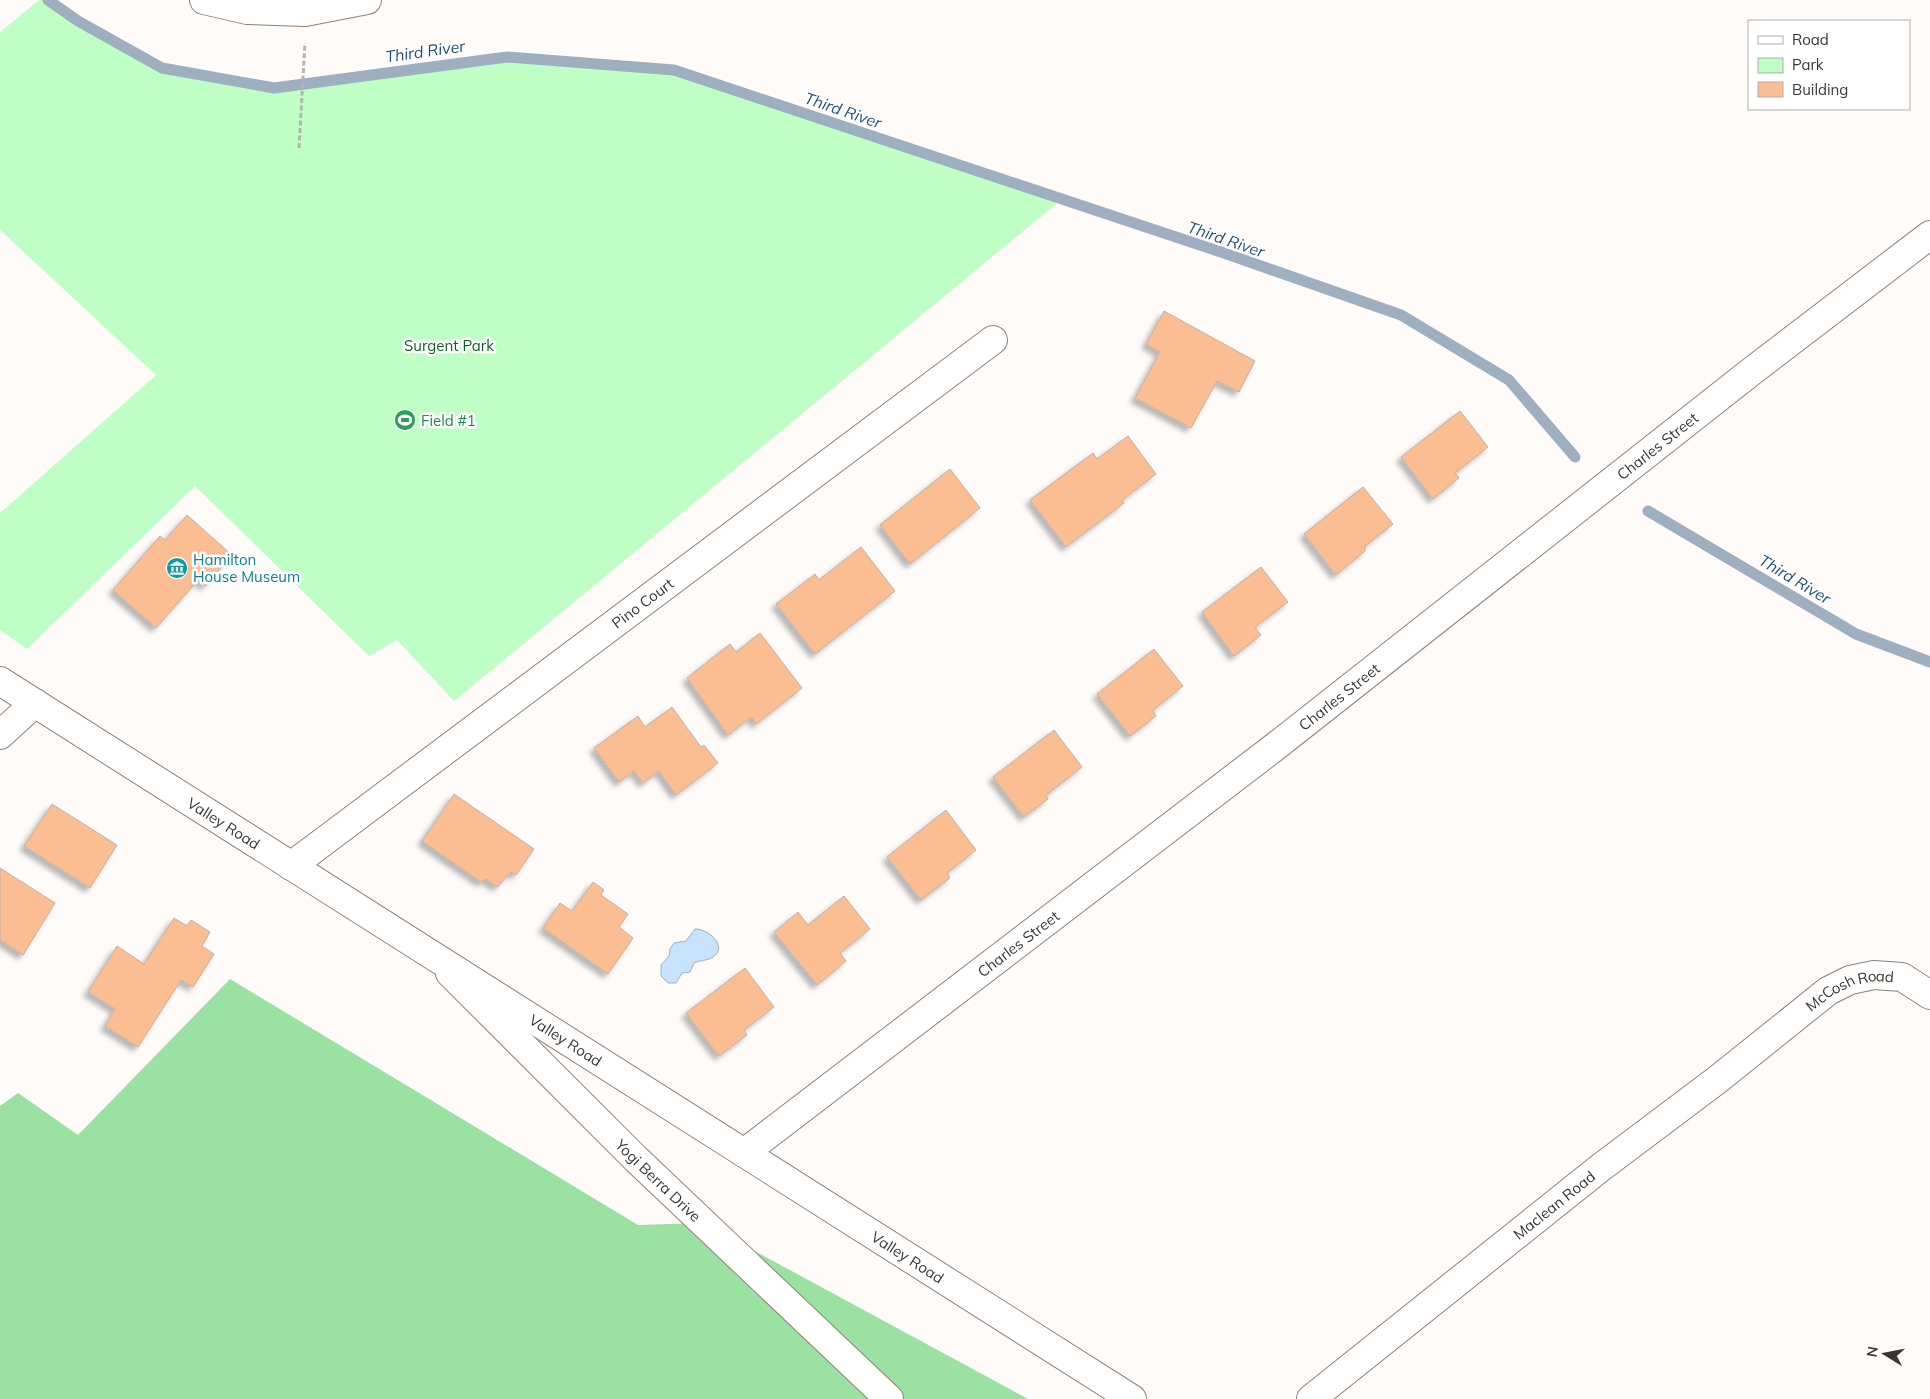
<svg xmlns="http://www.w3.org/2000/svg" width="1930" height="1399" viewBox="0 0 1930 1399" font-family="Mulish,sans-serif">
<defs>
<filter id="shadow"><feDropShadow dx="-4.5" dy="4.5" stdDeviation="2.5" flood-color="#0004"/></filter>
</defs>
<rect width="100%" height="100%" fill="#fefbf9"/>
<path fill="#bfffc5" d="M39,0H48L78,21L162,68L274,88L507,57L674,70L1062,199L454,701L397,640L369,656L195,486L27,649L0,630V513L156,375L0,230V32Z"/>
<path fill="#9ae1a2" d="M230,979L638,1225L703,1223L1028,1399H0V1106L18,1093L78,1135Z"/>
<path fill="#c8e3fc" stroke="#9eafbf" d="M695,929C707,928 729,946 713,957C707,961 700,960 694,963L690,972L682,973L676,983H668L661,976V965L669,956L670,949L674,943L686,941Z"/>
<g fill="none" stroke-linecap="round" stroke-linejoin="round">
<g stroke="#9eafbf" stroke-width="11">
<path d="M48,0L78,21L162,68L274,88L507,57L674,70L1224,253L1401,315L1509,380L1575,457"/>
<path d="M1648,511L1856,634L1930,662"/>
</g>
</g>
<g fill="#fbbe93" stroke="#bfb0a7" filter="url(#shadow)">
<path d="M1164,311L1255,361L1239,392L1217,381L1191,428L1135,398L1160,352L1146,344Z"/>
<path d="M1460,411L1488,447L1455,473L1459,478L1433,499L1401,457Z"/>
<path d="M1128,436L1156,474L1122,500L1124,503L1066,547L1030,500L1093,453L1097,459Z"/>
<path d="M950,469L980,508L910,564L880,525Z"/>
<path d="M1363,487L1393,524L1365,546V551L1336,575L1304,534Z"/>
<path d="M187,515L232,555L205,586L198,580L156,628L113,590L160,536L165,540Z"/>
<path d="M861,547L895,591L815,654L776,604L815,574L819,580Z"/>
<path d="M1261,567L1288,602L1255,627L1261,635L1234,656L1202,612Z"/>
<path d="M760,633L802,688L756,724L751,717L728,735L687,678L730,644L736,652Z"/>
<path d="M1154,649L1183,686L1153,710L1156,716L1130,736L1097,694Z"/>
<path d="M672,707L701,747L704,745L718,763L676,795L659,771L643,783L634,771L619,782L594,748L638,716L645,727Z"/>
<path d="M1054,730L1082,767L1046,795L1048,799L1024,817L993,777Z"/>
<path d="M454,794L534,849L516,875L511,872L497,887L486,879L481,882L422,841Z"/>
<path d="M52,804L117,845L90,888L24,846Z"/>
<path d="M946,810L976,850L947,873L950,878L921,900L887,857Z"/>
<path d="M0,868L55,903L23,955L0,940Z"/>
<path d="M593,882L604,890L601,895L628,914L619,927L633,938L608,974L543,928L560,903L572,911Z"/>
<path d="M844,896L870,929L840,953L846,961L817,985L774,932L798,912L808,925Z"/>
<path d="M174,918L187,926L191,920L210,932L202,946L214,954L193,987L181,980L138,1047L105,1026L115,1009L88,992L117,946L144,964Z"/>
<path d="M745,968L774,1007L744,1030L747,1035L719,1056L686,1013Z"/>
</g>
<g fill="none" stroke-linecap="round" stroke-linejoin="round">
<g stroke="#908279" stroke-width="30">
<g id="minor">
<path d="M204,0L247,10L305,12L367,0"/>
<path d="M0,735L35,703"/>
<path id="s1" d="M291,866L993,340"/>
<path id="s2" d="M450,973L635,1158L889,1399"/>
<path id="s3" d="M744,1153L1276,746L1752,371L1930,235"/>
<path id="s4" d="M1311,1399L1600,1168L1717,1080L1828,991L1850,980L1874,975L1902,977L1930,995"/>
</g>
</g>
<g stroke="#908279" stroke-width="30">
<g id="secondary">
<path id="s5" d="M0,681L1132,1399"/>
</g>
</g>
<path stroke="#b7b3b0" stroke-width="3" stroke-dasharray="5 2.5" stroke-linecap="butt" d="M299,148L305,43"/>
<use href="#minor" stroke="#fff" stroke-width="28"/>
<use href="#secondary" stroke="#fff" stroke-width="28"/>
</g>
<defs>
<g id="stadium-disc" transform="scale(1.125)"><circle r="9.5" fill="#2e9e5b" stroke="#fff"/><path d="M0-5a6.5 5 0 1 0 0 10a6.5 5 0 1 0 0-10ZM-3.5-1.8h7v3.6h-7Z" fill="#fff"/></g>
<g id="museum-disc" transform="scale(1.125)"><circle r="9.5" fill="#0f9aa8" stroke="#fff"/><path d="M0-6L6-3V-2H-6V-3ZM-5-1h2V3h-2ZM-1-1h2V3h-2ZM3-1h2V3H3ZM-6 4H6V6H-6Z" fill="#fff"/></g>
</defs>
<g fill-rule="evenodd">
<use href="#stadium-disc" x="405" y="420"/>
<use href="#museum-disc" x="177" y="568"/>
</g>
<g text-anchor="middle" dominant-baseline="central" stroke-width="5" stroke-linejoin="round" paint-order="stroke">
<g font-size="15" fill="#135e25" stroke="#fff">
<text x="449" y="345">Surgent Park</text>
</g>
<g font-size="15" fill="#27864d" stroke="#fff" text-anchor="start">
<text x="421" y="420">Field #1</text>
</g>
<g font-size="15" fill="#3c3632" stroke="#fff">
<text stroke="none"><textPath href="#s3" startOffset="1155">Charles Street</textPath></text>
<text stroke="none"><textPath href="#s1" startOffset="439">Pino Court</textPath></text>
<text stroke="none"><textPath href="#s3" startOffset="750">Charles Street</textPath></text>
<text stroke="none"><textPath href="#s5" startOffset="265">Valley Road</textPath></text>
<text stroke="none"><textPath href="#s3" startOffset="345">Charles Street</textPath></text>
<text stroke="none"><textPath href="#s4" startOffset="680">McCosh Road</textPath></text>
<text stroke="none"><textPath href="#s5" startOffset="670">Valley Road</textPath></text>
<text stroke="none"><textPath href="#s2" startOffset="294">Yogi Berra Drive</textPath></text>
<text stroke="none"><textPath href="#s4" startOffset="311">Maclean Road</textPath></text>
<text stroke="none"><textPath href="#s5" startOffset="1075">Valley Road</textPath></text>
</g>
<g font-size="15" fill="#0d838f" stroke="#fff" text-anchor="start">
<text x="193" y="559">Hamilton<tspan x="193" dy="17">House Museum</tspan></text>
</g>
<g font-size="16" font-style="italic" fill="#1f5179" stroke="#fff">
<text transform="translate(425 51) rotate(-8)">Third River</text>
<text transform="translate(843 110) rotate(19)">Third River</text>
<text transform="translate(1226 239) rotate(19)">Third River</text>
<text transform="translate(1795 579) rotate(31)">Third River</text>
</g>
</g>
<rect x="1748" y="20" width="162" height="90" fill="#ffffff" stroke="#b1afad"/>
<rect x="1758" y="36" width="25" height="8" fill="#ffffff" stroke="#b1afad"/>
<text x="1792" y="45" font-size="15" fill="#3c3632">Road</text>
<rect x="1758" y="58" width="25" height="15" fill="#bfffc5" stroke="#b1afad"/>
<text x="1792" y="70" font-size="15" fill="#3c3632">Park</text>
<rect x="1758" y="82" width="25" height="15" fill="#fbbe93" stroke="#b1afad"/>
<text x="1792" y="95" font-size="15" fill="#3c3632">Building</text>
<g transform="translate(1885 1354) rotate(280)" stroke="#ffffff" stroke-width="4" paint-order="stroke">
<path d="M0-4L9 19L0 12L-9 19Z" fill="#3c3632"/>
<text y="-8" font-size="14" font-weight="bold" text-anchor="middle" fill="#3c3632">N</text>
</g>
</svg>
